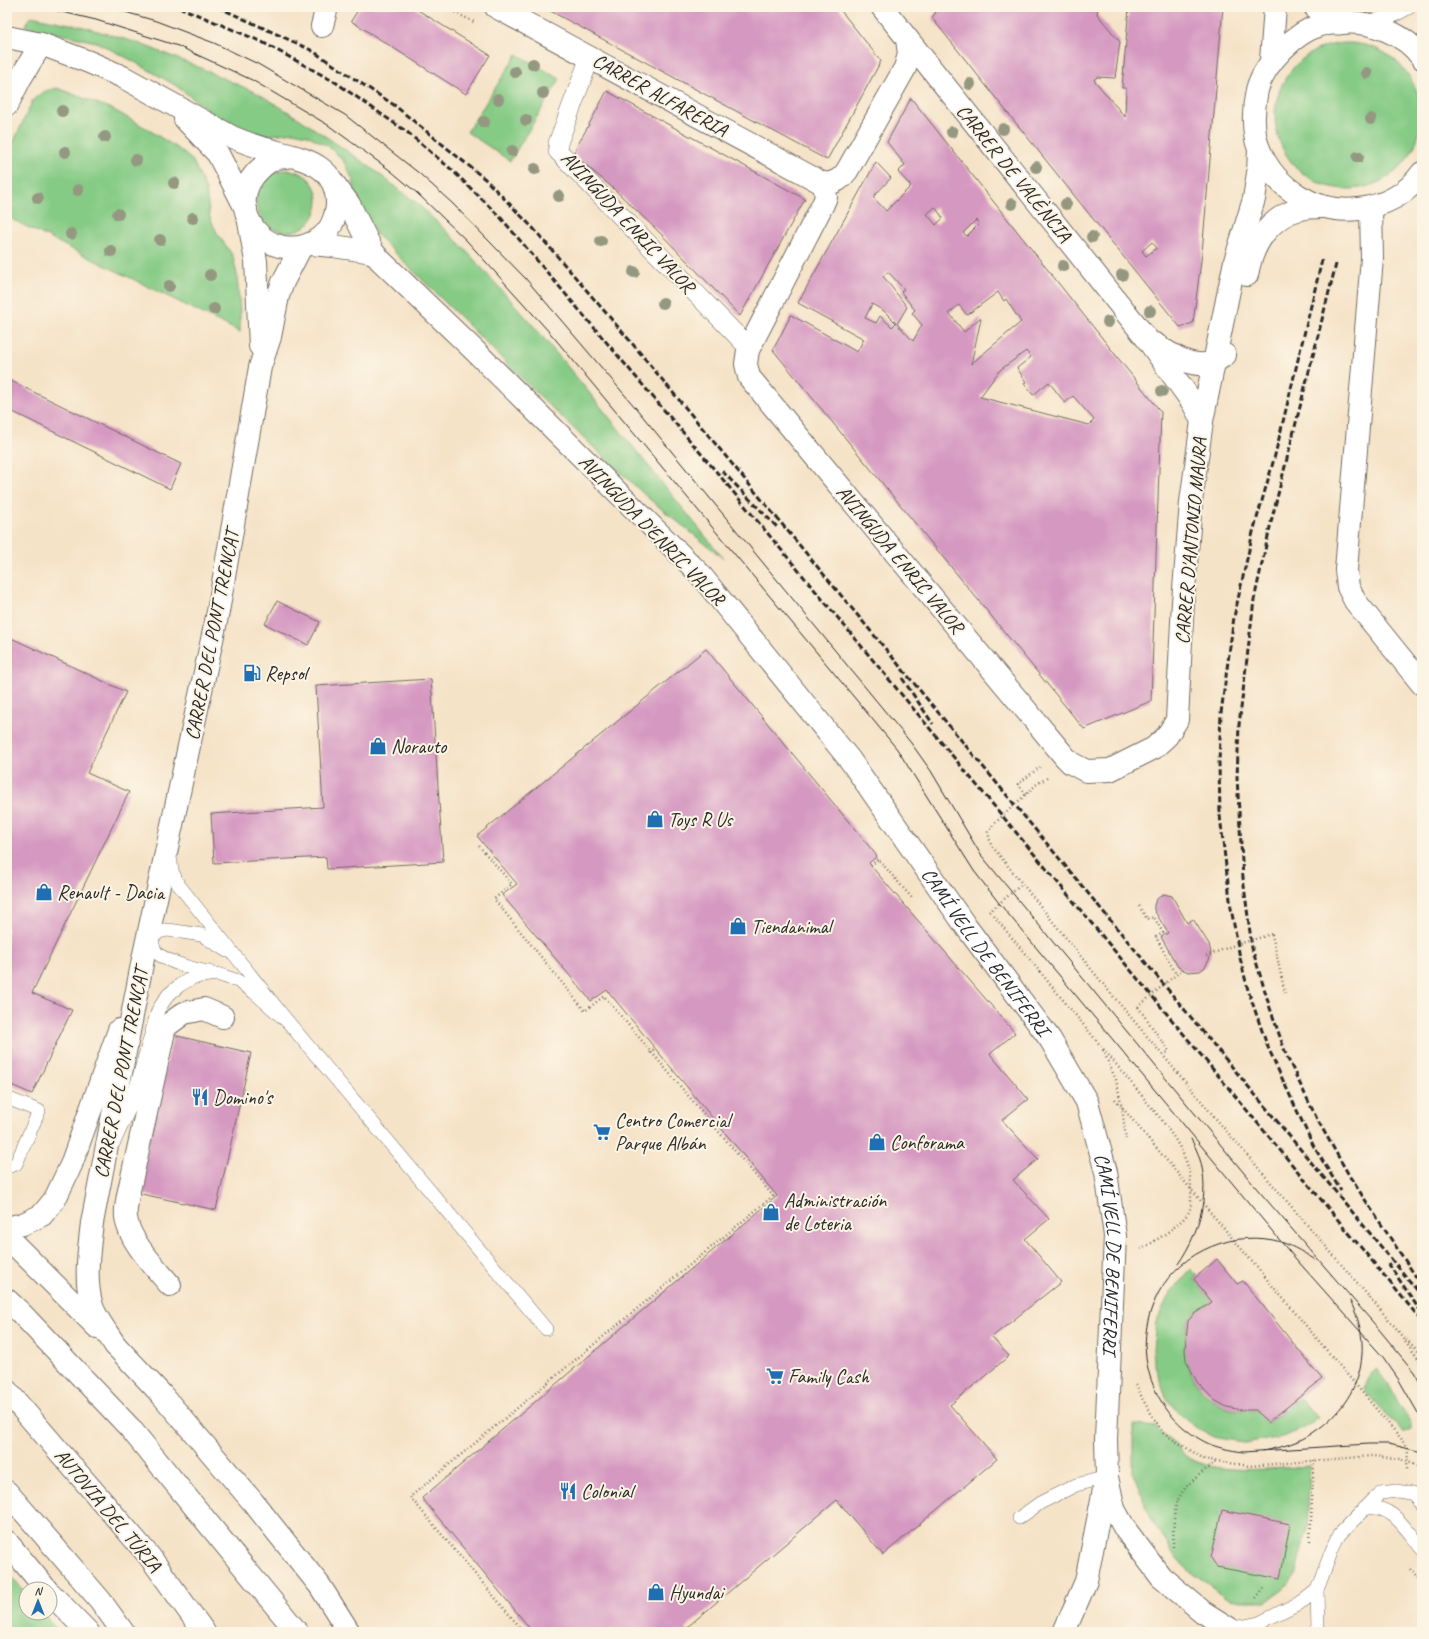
<svg xmlns="http://www.w3.org/2000/svg" width="1429" height="1639" viewBox="0 0 1429 1639" font-family="Caveat,sans-serif">
<rect width="100%" height="100%" fill="#fcf5e5"/>
<filter id="ink" filterUnits="userSpaceOnUse"><feTurbulence type="fractalNoise" baseFrequency=".025" numOctaves="2"/><feDisplacementMap in="SourceGraphic" scale="8" xChannelSelector="R" yChannelSelector="G"/><feConvolveMatrix kernelMatrix="1 2 1 2 8 2 1 2 1" color-interpolation-filters="sRGB"/></filter>
<filter id="wash" filterUnits="userSpaceOnUse"><feTurbulence type="fractalNoise" baseFrequency=".012" numOctaves="4" result="noise"/><feDisplacementMap in="SourceGraphic" scale="16" xChannelSelector="R" yChannelSelector="G"/><feGaussianBlur stdDeviation="0.9" result="paint"/><feColorMatrix in="noise" values="0 0 0 0 0 0 0 0 0 0 0 0 0 0 0 0 0 1.4 0 .05"/><feComposite in="paint" operator="in"/></filter>
<g filter="url(#wash)">
<rect width="100%" height="100%" fill="#f5e3c8"/>
<g fill="#85cb85" stroke="#587b58">
<path d="M31,16L84,27L138,43L196,66L259,94L300,119L366,164L418,204L461,245L531,323L583,385L723,558L648,498L555,411L377,235L359,207L353,180L343,160L328,146L307,135L293,132L259,137H247L217,118L206,108L175,85L131,60L96,42L25,26Z"/>
<circle cx="1348" cy="116" r="73"/>
<path d="M517,54L560,79L510,161L467,132Z"/>
<path d="M57,88L112,109L146,128L180,150L193,161L206,190L210,218L217,233L233,256L237,275L240,311V332L7,217V156L33,100C41,92 47,90 57,88Z"/>
<circle cx="287" cy="201" r="31"/>
<path d="M1191,1269L1197,1276L1194,1279L1212,1302C1205,1307 1192,1312 1188,1321C1187,1325 1186,1332 1186,1336C1183,1366 1197,1394 1225,1407C1234,1411 1246,1410 1256,1410L1267,1423L1301,1398L1318,1418L1303,1429L1282,1437L1250,1443L1217,1438L1201,1431L1186,1420L1175,1409L1166,1397L1154,1362L1153,1349L1156,1322L1170,1293Z"/>
<path d="M1377,1369L1388,1383L1399,1404L1412,1423V1429L1403,1433L1364,1390C1366,1380 1369,1375 1377,1369Z"/>
<path d="M1133,1425L1157,1427C1162,1435 1170,1439 1177,1445C1180,1448 1181,1453 1184,1455C1212,1477 1276,1468 1310,1466L1307,1530L1295,1576L1285,1588L1267,1601H1240L1229,1599L1187,1569L1173,1554L1167,1542L1155,1527L1133,1474Z"/>
<path d="M7,1571L26,1593V1613H43L59,1632H7Z"/>
</g>
<g id="blocks">
<g fill="#d598c1" fill-rule="evenodd">
<path d="M360,7H413L490,55L466,94L351,21Z"/>
<path d="M543,7H838L881,61L827,160Z"/>
<path d="M939,7H1098L1097,14L1120,42L1115,78L1097,77L1094,80L1125,117L1126,88H1122L1129,7H1223L1202,253L1193,323L1180,327L995,97L932,18ZM1152,242L1157,248L1146,256L1142,251Z"/>
<path d="M607,91L805,199L740,316L660,233L614,189L573,154Z"/>
<path d="M911,98L1161,412L1151,701L1084,729L773,350L791,315L857,352L864,339L798,303L876,162L891,178L873,197L886,211L911,186L898,172L905,165L887,142ZM935,207L943,218L936,225L927,214ZM976,220L979,224L967,236L963,233ZM888,272L904,289L901,292L915,310L912,313L922,325L913,341L897,324L907,307L883,276ZM998,292L1004,301L1006,299L1021,322L971,364L981,319L980,318L964,332L949,313L959,305L967,315ZM872,304L884,311L896,323L892,327L880,316L876,323L865,318ZM1026,351L1031,357L1017,368L1026,382L1024,383L1033,395L1049,382L1065,403L1073,396L1094,420L1089,425L980,397L1000,370Z"/>
<path d="M7,379L181,464L170,489L7,409Z"/>
<path d="M277,601L320,622L308,645L265,624Z"/>
<path d="M7,636L126,692L87,773L129,792L32,993L72,1010L32,1094L7,1083Z"/>
<path d="M706,649L877,856L869,863L871,866L1015,1033L990,1054L1028,1099L1002,1120L1038,1159L1013,1180L1049,1219L1025,1239L1061,1282L992,1337L1009,1356L950,1405L997,1459L883,1555L837,1500L685,1629L687,1632H533L422,1498L777,1196L607,990L591,1001L502,895L517,884L477,836Z"/>
<path d="M431,679L443,862L327,869L326,857L214,863L211,814L323,807L316,686Z"/>
<path d="M1163,894L1172,896L1187,923L1193,919L1209,944L1211,953L1209,960L1205,967L1200,971L1188,972L1178,967L1161,937L1168,933L1154,910V905L1156,900Z"/>
<path d="M173,1035L251,1053L216,1210L137,1193Z"/>
<path d="M1217,1259L1237,1284L1243,1281L1322,1379L1267,1423L1256,1410H1241L1227,1407L1214,1400L1197,1382L1186,1360L1185,1350L1188,1321L1194,1314L1212,1302L1194,1279Z"/>
<path d="M1222,1510L1290,1524L1280,1579L1217,1567L1211,1558Z"/>
</g>
</g>
</g>
<g filter="url(#ink)">
<use href="#blocks" fill-opacity="0" stroke="#726b62" stroke-width="1"/>
<g fill="none" stroke-linecap="round" stroke-linejoin="round">
<g stroke="#726b62" stroke-width="14">
<g id="service">
<path d="M1369,21L1393,16L1410,7"/>
<path d="M151,935C152,941 153,949 157,953C167,962 196,970 209,972"/>
<path d="M147,943L159,932L168,930L202,935L227,951"/>
<path d="M288,1022L546,1329"/>
<path d="M7,1098L39,1111L16,1164L7,1167"/>
<path d="M114,1142L131,1105L158,1010L168,995L180,985L194,977L217,974L238,981L255,993L288,1022L178,884L172,871L170,857"/>
<path d="M1364,1509C1391,1501 1407,1531 1422,1549"/>
<path d="M1019,1518L1040,1503L1076,1485L1107,1477"/>
<path d="M1229,1629L1259,1623L1303,1601L1317,1590"/>
<path d="M1318,1632L1317,1590L1332,1550L1339,1535L1380,1493L1398,1491L1413,1494L1422,1504"/>
</g>
</g>
<g stroke="#726b62" stroke-width="20">
<path id="pedestrian" d="M590,57L558,143V151L749,348"/>
</g>
<g stroke="#726b62" stroke-width="24">
<g id="minor">
<path d="M496,7L824,184"/>
<path d="M882,7L1147,339L1193,403L1202,421"/>
<path d="M1315,7L1347,20"/>
<path d="M322,26L327,7"/>
<path d="M7,37L41,44L89,62L123,77L232,137C244,142 254,146 266,149C299,158 338,162 337,205C336,218 330,232 319,239C268,271 219,206 260,169C265,164 271,160 278,158C283,157 288,157 293,156"/>
<path d="M1422,58C1406,34 1370,20 1342,23C1335,24 1328,23 1321,25C1307,29 1293,39 1283,49C1272,60 1261,74 1257,90C1253,108 1252,132 1259,149C1275,189 1317,214 1358,209C1384,206 1407,194 1422,173"/>
<path d="M1271,61L1275,7"/>
<path d="M7,105L20,79L41,44"/>
<path d="M185,119L218,154L246,209"/>
<path id="s1" d="M332,181L349,204L373,252L380,260L475,351L699,573L850,760L967,928L1050,1039L1087,1102L1106,1172L1115,1236L1106,1439L1107,1477L1114,1509L1125,1529L1161,1577L1203,1612L1235,1632"/>
<path d="M824,184L826,197L823,204L748,350L746,364L749,377L1065,757L1071,763L1086,771L1110,770L1154,748L1167,736L1177,720L1183,602L1191,502L1202,421L1235,261L1254,199L1258,173L1259,149"/>
<path d="M824,184C835,183 840,180 847,171L905,68L909,54L907,39"/>
<path d="M1371,208L1372,258L1346,570L1348,587L1355,601L1422,684"/>
<path d="M249,222L256,261L260,346"/>
<path d="M310,244L333,246L373,252"/>
<path d="M1247,275C1252,245 1269,217 1300,209C1307,207 1315,207 1322,207"/>
<path d="M1155,344C1171,355 1194,370 1214,362C1218,360 1222,357 1225,355"/>
<path d="M7,1228L23,1224L42,1215L55,1199L71,1165L119,1030"/>
<path d="M7,1237L97,1327"/>
<path d="M170,1285C156,1268 128,1240 126,1217C125,1210 127,1202 128,1195L165,1027L184,1013L204,1009L223,1017"/>
<path d="M115,1345C109,1335 95,1317 92,1306C84,1280 89,1249 92,1223L143,959L218,612L260,367L270,337L278,296L283,282L301,247"/>
<path d="M1064,1632L1086,1581L1105,1484"/>
</g>
</g>
<g stroke="#726b62" stroke-width="24">
<g id="trunk">
<path d="M7,1300L20,1312L130,1428L297,1632"/>
<path d="M115,1345L162,1395L253,1502L320,1586L349,1632"/>
<path d="M7,1391L150,1557L204,1632"/>
<path d="M7,1492L100,1600L123,1632"/>
<path d="M7,1542L46,1589"/>
<path d="M50,1593L88,1632"/>
</g>
</g>
<g stroke="#726b62" stroke-width="2.5" stroke-dasharray="1 3" stroke-linecap="butt">
<path d="M444,7L474,22"/>
<path d="M1047,778L1037,784L993,825L988,832L991,845L1108,990L1223,1127L1396,1328L1422,1364"/>
<path d="M1026,794L1018,784L1040,767"/>
<path d="M479,846L512,884L494,899L585,1011L604,996L773,1196L410,1497L524,1632"/>
<path d="M871,866L878,859L912,898"/>
<path d="M1139,906L1147,919L1154,917L1163,933L1156,937L1176,974"/>
<path d="M989,912L1022,884"/>
<path d="M994,916L1161,1119C1179,1144 1193,1164 1191,1197C1191,1200 1191,1205 1190,1209C1187,1221 1153,1243 1141,1249"/>
<path d="M1272,934L1285,993"/>
<path d="M1206,956L1232,946"/>
<path d="M1167,982L1186,967"/>
<path d="M1138,1007L1169,1051L1164,1055"/>
<path d="M1103,1050L1116,1080L1122,1107L1126,1139"/>
<path d="M650,1053L655,1048"/>
<path d="M1115,1099L1404,1442L1408,1448L1407,1471"/>
<path d="M1406,1339L1422,1355"/>
<path d="M1136,1384L1143,1400L1163,1433L1204,1459L1249,1466L1372,1456L1400,1459L1416,1465L1422,1469"/>
<path d="M1310,1541L1314,1460"/>
<path d="M1173,1547C1174,1495 1175,1493 1217,1461"/>
<path d="M1411,1568L1422,1582"/>
<path d="M1256,1598L1264,1588"/>
</g>
<use href="#service" stroke="#fff" stroke-width="13"/>
<use href="#pedestrian" stroke="#fff" stroke-width="19"/>
<use href="#minor" stroke="#fff" stroke-width="22"/>
<use href="#trunk" stroke="#fff" stroke-width="22"/>
<g stroke="#2b2b2b" stroke-width="1">
<path d="M41,7L96,20L178,46L252,80L328,125L391,171L417,193L467,241L551,334L873,720L897,749L974,871L999,903L1288,1250L1383,1357L1399,1380L1422,1420"/>
<path d="M108,7L156,21L214,43L258,64L345,115L420,174L453,204L526,279L635,407L911,743L931,771L981,855L1258,1190L1377,1327L1414,1372L1422,1386"/>
<path d="M1314,1259C1301,1251 1288,1243 1273,1240C1226,1231 1174,1256 1155,1300C1131,1353 1153,1415 1205,1442C1217,1448 1230,1450 1243,1452L1369,1444H1389L1422,1452"/>
<path d="M1178,1264C1203,1228 1215,1179 1191,1139"/>
<path d="M1263,1451C1281,1447 1299,1443 1314,1432C1359,1402 1376,1350 1350,1301"/>
</g>
<g stroke="#2b2b2b" stroke-width="3" stroke-dasharray="6 3" stroke-linecap="butt">
<path d="M179,7L262,42L335,82L407,132L452,170L501,218L720,476L1422,1321"/>
<path d="M218,7L311,50L394,105L485,179L533,228L631,342L1422,1296"/>
<path d="M1322,260L1274,459L1253,532L1234,617L1221,713L1219,763L1220,816L1231,908L1240,958L1248,990L1267,1045L1280,1074L1313,1145L1341,1191"/>
<path d="M1336,264L1272,518L1254,600L1239,725L1237,778L1243,878L1252,948L1270,1008L1287,1057L1317,1119L1350,1177L1422,1286"/>
<path d="M722,471L778,528"/>
<path d="M902,678L933,724"/>
<path d="M1388,1263L1419,1309"/>
</g>
<g stroke="#726b62" stroke-width="2.5" stroke-dasharray="1 3" stroke-linecap="butt">
<path d="M1232,946L1272,934"/>
<path d="M1138,1007L1167,982"/>
</g>
</g>
<g fill="#959880">
<circle cx="533" cy="64" r="6"/>
<circle cx="515" cy="72" r="6"/>
<circle cx="1367" cy="73" r="6"/>
<circle cx="970" cy="84" r="6"/>
<circle cx="543" cy="93" r="6"/>
<circle cx="498" cy="99" r="6"/>
<circle cx="62" cy="111" r="6"/>
<circle cx="1371" cy="119" r="6"/>
<circle cx="526" cy="120" r="6"/>
<circle cx="484" cy="122" r="6"/>
<circle cx="1003" cy="129" r="6"/>
<circle cx="952" cy="132" r="6"/>
<circle cx="105" cy="137" r="6"/>
<circle cx="512" cy="151" r="6"/>
<circle cx="65" cy="152" r="6"/>
<circle cx="1358" cy="157" r="6"/>
<circle cx="136" cy="160" r="6"/>
<circle cx="1036" cy="167" r="6"/>
<circle cx="535" cy="169" r="6"/>
<circle cx="174" cy="183" r="6"/>
<circle cx="78" cy="190" r="6"/>
<circle cx="559" cy="196" r="6"/>
<circle cx="38" cy="198" r="6"/>
<circle cx="1012" cy="204" r="6"/>
<circle cx="1066" cy="204" r="6"/>
<circle cx="118" cy="214" r="6"/>
<circle cx="193" cy="218" r="6"/>
<circle cx="71" cy="234" r="6"/>
<circle cx="1092" cy="237" r="6"/>
<circle cx="160" cy="240" r="6"/>
<circle cx="601" cy="241" r="6"/>
<circle cx="111" cy="251" r="6"/>
<circle cx="1063" cy="266" r="6"/>
<circle cx="634" cy="272" r="6"/>
<circle cx="210" cy="275" r="6"/>
<circle cx="1122" cy="275" r="6"/>
<circle cx="169" cy="286" r="6"/>
<circle cx="663" cy="303" r="6"/>
<circle cx="214" cy="309" r="6"/>
<circle cx="1150" cy="311" r="6"/>
<circle cx="1108" cy="322" r="6"/>
<circle cx="1162" cy="391" r="6"/>
</g>
</g>
<defs>
<g id="fuel-bare" transform="scale(1.38)"><path d="M-5.5-6h7V0h2V4h1.3V-2.5L3-4.5l.8-.8L6-3V5H2.5V1h-1V6h-7ZM-4.2-4.7v3.2H.2V-4.7Z" fill="#1f6fb2" stroke="#fcf5e5" stroke-width="2.5" paint-order="stroke"/></g>
<g id="shop-bare" transform="scale(1.38)"><path d="M-5-2.5h2.3a2.7 3.5 0 0 1 5.4 0H5L5.5 6h-11ZM-1.5-2.5h3a1.5 2.3 0 0 0-3 0Z" fill="#1f6fb2" stroke="#fcf5e5" stroke-width="2.5" paint-order="stroke"/></g>
<g id="restaurant-bare" transform="scale(1.38)"><path d="M-5-6h1v4h1v-4h1v4h1v-4h1v5L-1.5 .5V6h-2V.5L-5-1ZM5-6V6H3V1.5H1.5Q1.5-4 5-6Z" fill="#1f6fb2" stroke="#fcf5e5" stroke-width="2.5" paint-order="stroke"/></g>
<g id="supermarket-bare" transform="scale(1.38)"><path d="M-6-5.5h2.5l.6 2H6L4.5 2H-2.5L-4.4-4H-6ZM-1.5 3.2a1.3 1.3 0 1 0 .1 0ZM3 3.2a1.3 1.3 0 1 0 .1 0Z" fill="#1f6fb2" stroke="#fcf5e5" stroke-width="2.5" paint-order="stroke"/></g>
</defs>
<g fill-rule="evenodd">
<use href="#fuel-bare" x="252" y="673"/>
<use href="#shop-bare" x="378" y="746"/>
<use href="#shop-bare" x="655" y="819"/>
<use href="#shop-bare" x="44" y="892"/>
<use href="#shop-bare" x="738" y="926"/>
<use href="#restaurant-bare" x="200" y="1097"/>
<use href="#supermarket-bare" x="602" y="1132"/>
<use href="#shop-bare" x="877" y="1142"/>
<use href="#shop-bare" x="771" y="1212"/>
<use href="#supermarket-bare" x="775" y="1376"/>
<use href="#restaurant-bare" x="568" y="1491"/>
<use href="#shop-bare" x="656" y="1592"/>
</g>
<g text-anchor="middle" dominant-baseline="central" stroke-width="4" stroke-linejoin="round" paint-order="stroke">
<g font-size="20" fill="#2b2b2b" stroke="#fcf5e5">
<text transform="translate(660 95) rotate(29)">CARRER ALFARERIA</text>
<text transform="translate(1014 173) rotate(51)">CARRER DE VALÈNCIA</text>
<text transform="translate(628 222) rotate(47)">AVINGUDA ENRIC VALOR</text>
<text transform="translate(652 530) rotate(46)">AVINGUDA D'ENRIC VALOR</text>
<text transform="translate(1191 541) rotate(-85)">CARRER D'ANTONIO MAURA</text>
<text transform="translate(900 559) rotate(50)">AVINGUDA ENRIC VALOR</text>
<text transform="translate(212 635) rotate(-79)">CARRER DEL PONT TRENCAT</text>
<text stroke="none"><textPath href="#s1" startOffset="1015">CAMÍ VELL DE BENIFERRI</textPath></text>
<text transform="translate(121 1073) rotate(-79)">CARRER DEL PONT TRENCAT</text>
<text stroke="none"><textPath href="#s1" startOffset="1351">CAMÍ VELL DE BENIFERRI</textPath></text>
<text transform="translate(108 1510) rotate(50)">AUTOVIA DEL TÚRIA</text>
</g>
<g font-size="20" fill="#2b2b2b" stroke="#fcf5e5" text-anchor="start">
<text x="265" y="673">Repsol</text>
<text x="391" y="746">Norauto</text>
<text x="668" y="819">Toys R Us</text>
<text x="57" y="892">Renault - Dacia</text>
<text x="751" y="926">Tiendanimal</text>
<text x="213" y="1097">Domino's</text>
<text x="615" y="1120">Centro Comercial<tspan x="615" dy="23">Parque Albán</tspan></text>
<text x="890" y="1142">Conforama</text>
<text x="784" y="1200">Administración<tspan x="784" dy="23">de Loteria</tspan></text>
<text x="788" y="1376">Family Cash</text>
<text x="581" y="1491">Colonial</text>
<text x="669" y="1592">Hyundai</text>
</g>
</g>
<rect width="1429" height="1639" fill="none" stroke="#fcf5e5" stroke-width="24"/>
<g transform="translate(38 1601)"><circle r="19" fill="#fcf5e5" stroke="#a8a49b"/>
<path d="M0-3L7 15L0 10L-7 15Z" fill="#1f6fb2"/>
<text y="-6" font-size="11" font-weight="bold" text-anchor="middle" fill="#2b2b2b">N</text>
</g>
</svg>
